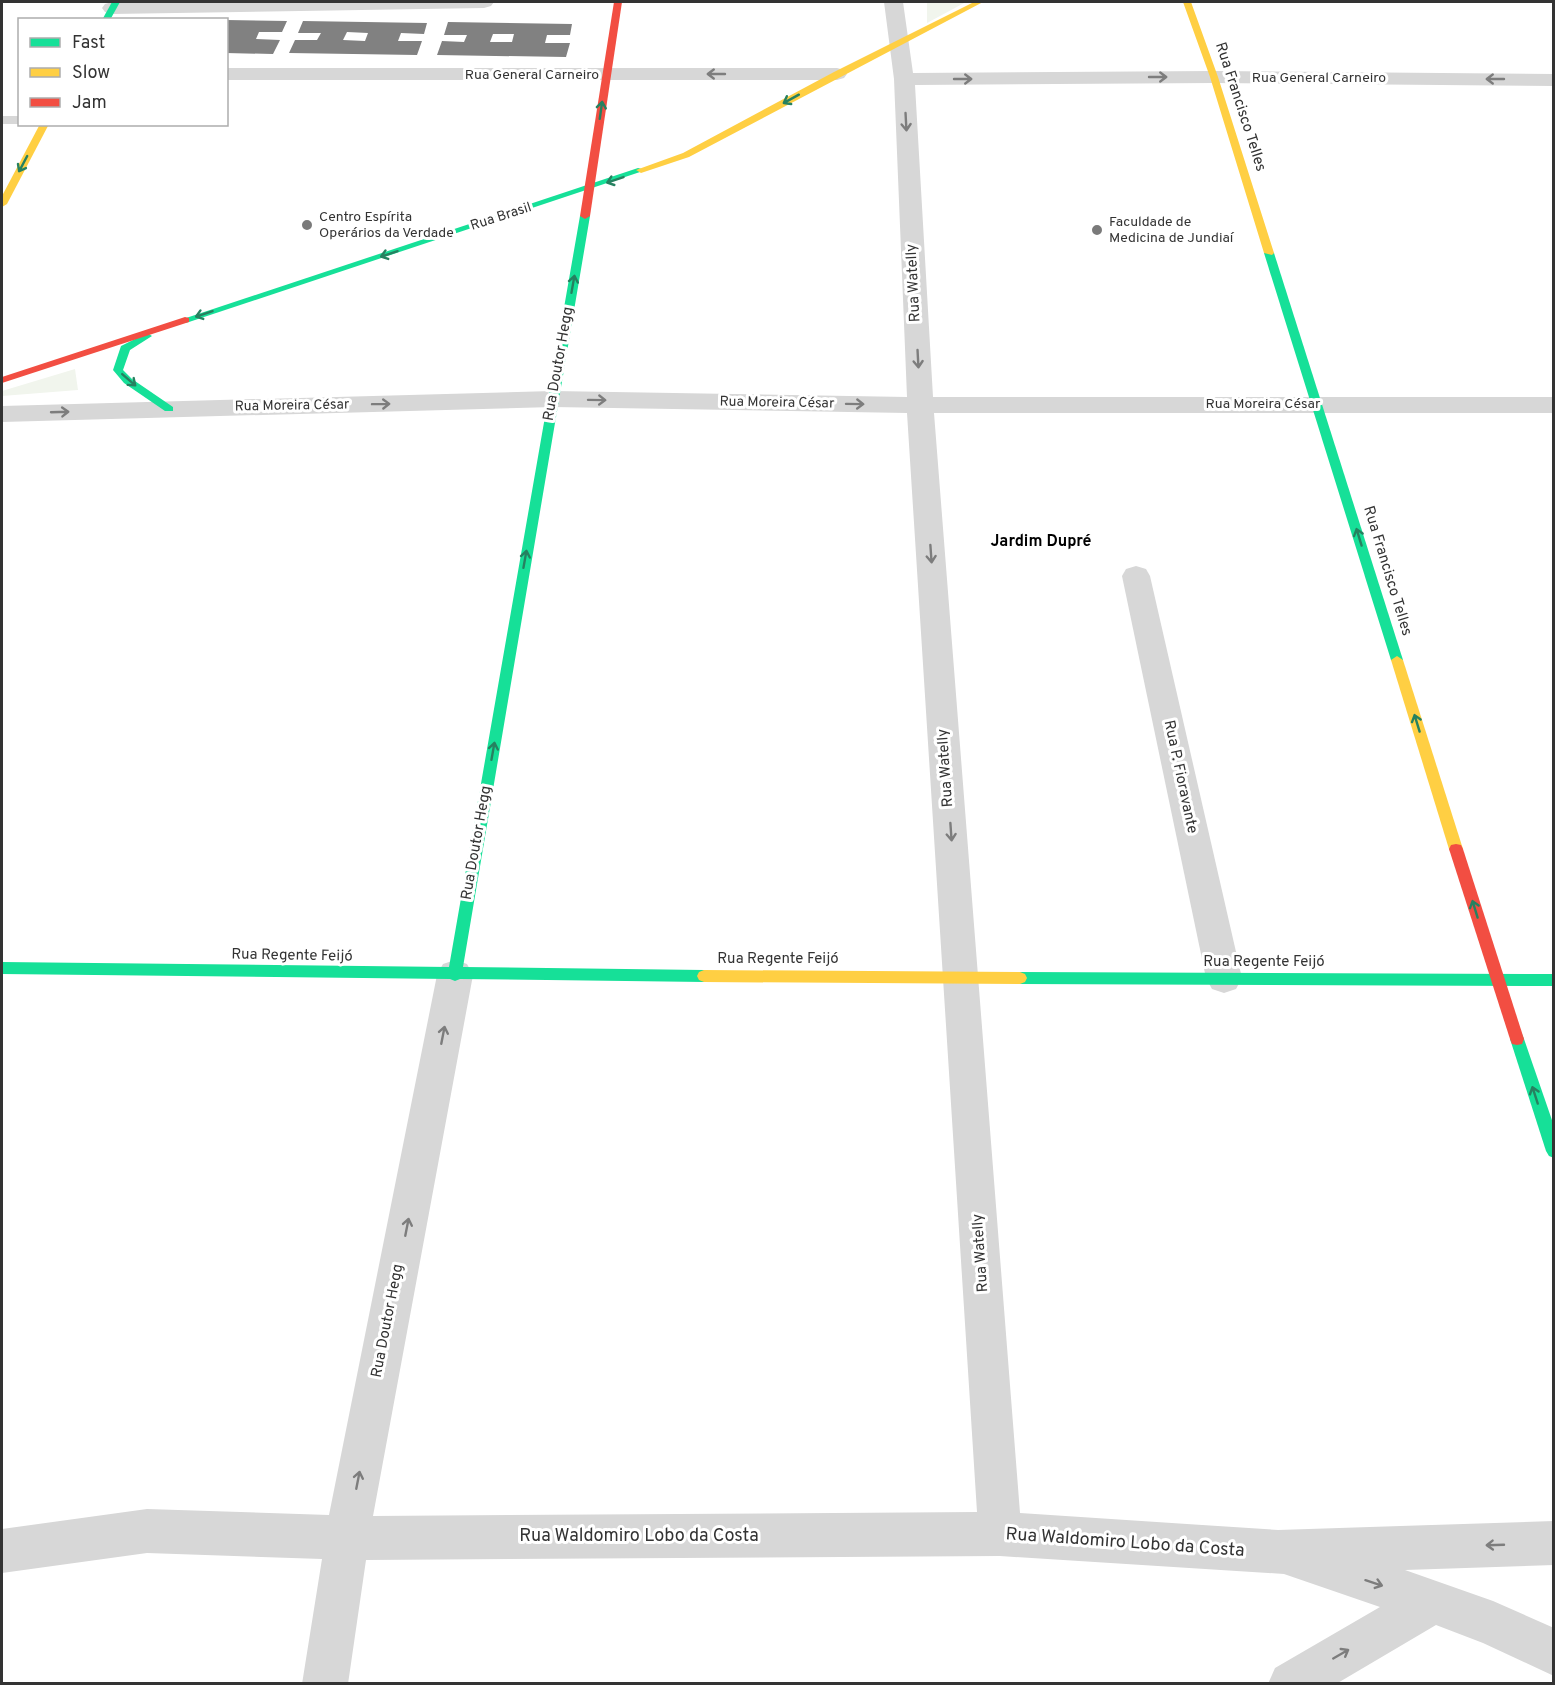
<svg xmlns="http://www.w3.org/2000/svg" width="1555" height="1685" viewBox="0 0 1555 1685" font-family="Overpass,sans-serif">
<rect width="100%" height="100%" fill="#fff"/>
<g fill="#f1f5ed">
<path d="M927,2H966L927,23Z"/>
<path d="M75,369L78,390L2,396V391Z"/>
</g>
<g fill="#818181" fill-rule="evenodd">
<path d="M226,20L287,21L282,32H259L256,39L280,40L273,54L226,53Z"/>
<path d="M303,21L427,23L424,34L401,33L398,41H422L417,55L289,53L295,40H317L321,33H298ZM347,32L368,33L365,41L343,40Z"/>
<path d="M448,22L572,24L570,35H547L545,43H570L566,57L437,55L442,41L464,42L467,35H444ZM493,34H514L512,42H490Z"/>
</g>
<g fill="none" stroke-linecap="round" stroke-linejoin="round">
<rect fill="#d7d7d7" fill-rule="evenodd" x="2" y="116" width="18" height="8"/>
<g fill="#d7d7d7" fill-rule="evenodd">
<path d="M112,2H494L491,6L484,8L112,14L105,12L102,8L105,4Z"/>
<path d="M884,2H903L913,73L1214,71L1554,74V86L1214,83L915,85L933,397H1554V413H934L1020,1513L1278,1530L1554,1521V1565L1405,1570L1493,1601L1554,1628V1676L1483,1643L1436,1625L1336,1684H1268L1275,1668L1380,1607L1284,1574L1000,1556L366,1560L348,1684H302L322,1559L147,1553L2,1573V1529L147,1509L329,1515L437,975L443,964L455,960L467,964L473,975L373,1516L977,1512L907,413L553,407L2,422V406L553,391L907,397L894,79Z"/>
<path d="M226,68H837L844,70L847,74L844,78L837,80H226Z"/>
<path d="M1136,566L1146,569L1150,576L1242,978L1236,989L1224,993L1212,989L1206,978L1122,576L1126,569Z"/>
</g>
<g fill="#16e098" fill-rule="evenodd">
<path d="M112,2H120L110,20H102Z"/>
<path d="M638,168L646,170L189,322L185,323L180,320Z"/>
<path d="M585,213L590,216L463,967L704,970L709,972L711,976L709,980L704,982L460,979L455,981L450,979L2,974V962L449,967L580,216Z"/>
<path d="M1269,250L1274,253L1403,660L1401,663L1397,664L1391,660L1264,253Z"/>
<path d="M147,333L152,336L130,350L123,370L132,379L173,407V411H165L124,383L113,370L121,346Z"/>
<path d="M1020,972L1554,974V986L1020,984L1015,982L1013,978L1015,974Z"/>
<path d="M1517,1033L1522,1034L1524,1039L1554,1126V1158L1549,1156L1546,1151L1510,1039L1512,1034Z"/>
</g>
<g fill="#ffcf43" fill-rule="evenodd">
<path d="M974,2H983L689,157L641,173L636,170L683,153L834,72Z"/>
<path d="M1183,2H1191L1218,77L1274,253L1272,255L1264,253L1210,77Z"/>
<path d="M40,124H49L7,204L2,207V196Z"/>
<path d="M1397,656L1403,660L1463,849L1461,853H1451L1449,849L1391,660Z"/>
<path d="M704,970L1020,972L1025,974L1027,978L1025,982L1020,984L704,982L699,980L697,976L699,972Z"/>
</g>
<g fill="#f24e42" fill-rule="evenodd">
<path d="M614,2H622L590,216L585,219L580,216Z"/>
<path d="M185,317L189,318V322L2,383V377Z"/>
<path d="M1456,844L1461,845L1463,849L1524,1039L1522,1044L1517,1045L1512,1044L1510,1039L1449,849L1451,845Z"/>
</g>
</g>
<defs><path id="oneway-shaft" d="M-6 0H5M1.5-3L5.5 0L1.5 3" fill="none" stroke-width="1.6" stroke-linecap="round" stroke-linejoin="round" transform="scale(1.5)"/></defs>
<g stroke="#7d7d7d">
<use href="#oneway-shaft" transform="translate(716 74) rotate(180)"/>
<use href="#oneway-shaft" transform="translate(1158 77)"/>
<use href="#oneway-shaft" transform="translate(963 79)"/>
<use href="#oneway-shaft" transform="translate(1495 79) rotate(-180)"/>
<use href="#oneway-shaft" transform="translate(906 122) rotate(87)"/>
<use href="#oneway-shaft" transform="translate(918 359) rotate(87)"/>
<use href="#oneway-shaft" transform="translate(597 400) rotate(1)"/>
<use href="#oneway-shaft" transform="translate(381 404) rotate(-1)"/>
<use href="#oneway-shaft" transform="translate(855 404) rotate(1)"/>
<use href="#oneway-shaft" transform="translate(60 412) rotate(-2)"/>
<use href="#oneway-shaft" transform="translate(931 554) rotate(86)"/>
<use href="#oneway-shaft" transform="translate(951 832) rotate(86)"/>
<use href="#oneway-shaft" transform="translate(443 1035) rotate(-79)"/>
<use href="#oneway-shaft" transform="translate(407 1227) rotate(-79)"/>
<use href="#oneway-shaft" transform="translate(358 1480) rotate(-79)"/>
<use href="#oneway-shaft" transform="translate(1495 1545) rotate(178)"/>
<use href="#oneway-shaft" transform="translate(1374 1583) rotate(18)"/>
<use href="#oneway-shaft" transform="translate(1341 1654) rotate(-30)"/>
</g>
<g stroke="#268160">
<use href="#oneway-shaft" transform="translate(791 99) rotate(151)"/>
<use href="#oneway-shaft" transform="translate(601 110) rotate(-82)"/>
<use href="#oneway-shaft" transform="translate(23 164) rotate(118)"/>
<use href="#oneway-shaft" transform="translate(615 180) rotate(161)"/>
<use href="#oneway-shaft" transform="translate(389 254) rotate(162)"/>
<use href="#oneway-shaft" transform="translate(573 284) rotate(-80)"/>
<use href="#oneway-shaft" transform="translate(204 314) rotate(162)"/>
<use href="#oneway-shaft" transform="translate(129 380) rotate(41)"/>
<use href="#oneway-shaft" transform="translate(1359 537) rotate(-107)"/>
<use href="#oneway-shaft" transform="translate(525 559) rotate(-80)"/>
<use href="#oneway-shaft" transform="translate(1417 723) rotate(-107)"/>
<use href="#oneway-shaft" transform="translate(493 751) rotate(-80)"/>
<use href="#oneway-shaft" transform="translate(1475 909) rotate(-107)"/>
<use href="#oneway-shaft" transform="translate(1535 1095) rotate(-108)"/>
</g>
<g fill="#7a7a7a" stroke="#fff" stroke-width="2">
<circle cx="307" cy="225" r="6"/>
<circle cx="1097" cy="230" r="6"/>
</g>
<g text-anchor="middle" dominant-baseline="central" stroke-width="6" stroke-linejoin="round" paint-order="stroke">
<g font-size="14" fill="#333" stroke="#fff">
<text x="532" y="75">Rua General Carneiro</text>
<text x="1319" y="78">Rua General Carneiro</text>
<text transform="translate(501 217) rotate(-18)">Rua Brasil</text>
<text transform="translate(777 403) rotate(1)">Rua Moreira César</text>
<text x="1263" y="404">Rua Moreira César</text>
<text transform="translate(292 406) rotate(-1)">Rua Moreira César</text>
</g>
<g font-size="14" fill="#333" stroke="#fff" text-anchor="start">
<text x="319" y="217">Centro Espírita<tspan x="319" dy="16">Operários da Verdade</tspan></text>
<text x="1109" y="222">Faculdade de<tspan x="1109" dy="16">Medicina de Jundiaí</tspan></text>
</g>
<g font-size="15" fill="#333" stroke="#fff">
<text transform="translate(1240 107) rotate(72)">Rua Francisco Telles</text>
<text transform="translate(914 283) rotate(-93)">Rua Watelly</text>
<text transform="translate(559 364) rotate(-80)">Rua Doutor Hegg</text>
<text transform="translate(1387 571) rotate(73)">Rua Francisco Telles</text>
<text transform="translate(946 768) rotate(-94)">Rua Watelly</text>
<text transform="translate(1180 777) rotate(78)">Rua P. Fioravante</text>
<text transform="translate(477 843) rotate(-80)">Rua Doutor Hegg</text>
<text transform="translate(292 956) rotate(1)">Rua Regente Feijó</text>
<text x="778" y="959">Rua Regente Feijó</text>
<text x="1264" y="962">Rua Regente Feijó</text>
<text transform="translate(981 1253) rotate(-94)">Rua Watelly</text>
<text transform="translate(388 1321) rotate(-79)">Rua Doutor Hegg</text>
</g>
<g font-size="16" font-weight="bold" fill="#000" stroke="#fff">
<text x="1041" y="542">Jardim Dupré</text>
</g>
<g font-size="18" fill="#333" stroke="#fff">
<text x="639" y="1536">Rua Waldomiro Lobo da Costa</text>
<text transform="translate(1125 1543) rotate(4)">Rua Waldomiro Lobo da Costa</text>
</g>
</g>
<rect width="1555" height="1685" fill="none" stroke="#333333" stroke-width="6"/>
<rect x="18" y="18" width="210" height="108" fill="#ffffff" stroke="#adadad" stroke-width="1.5"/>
<rect x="30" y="38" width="30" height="9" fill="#16e098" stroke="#adadad" stroke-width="1.5"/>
<text x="72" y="48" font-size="18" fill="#333333">Fast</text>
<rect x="30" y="68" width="30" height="9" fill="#ffcf43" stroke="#adadad" stroke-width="1.5"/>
<text x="72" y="78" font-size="18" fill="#333333">Slow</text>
<rect x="30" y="98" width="30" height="9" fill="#f24e42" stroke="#adadad" stroke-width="1.5"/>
<text x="72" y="108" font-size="18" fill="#333333">Jam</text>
</svg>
